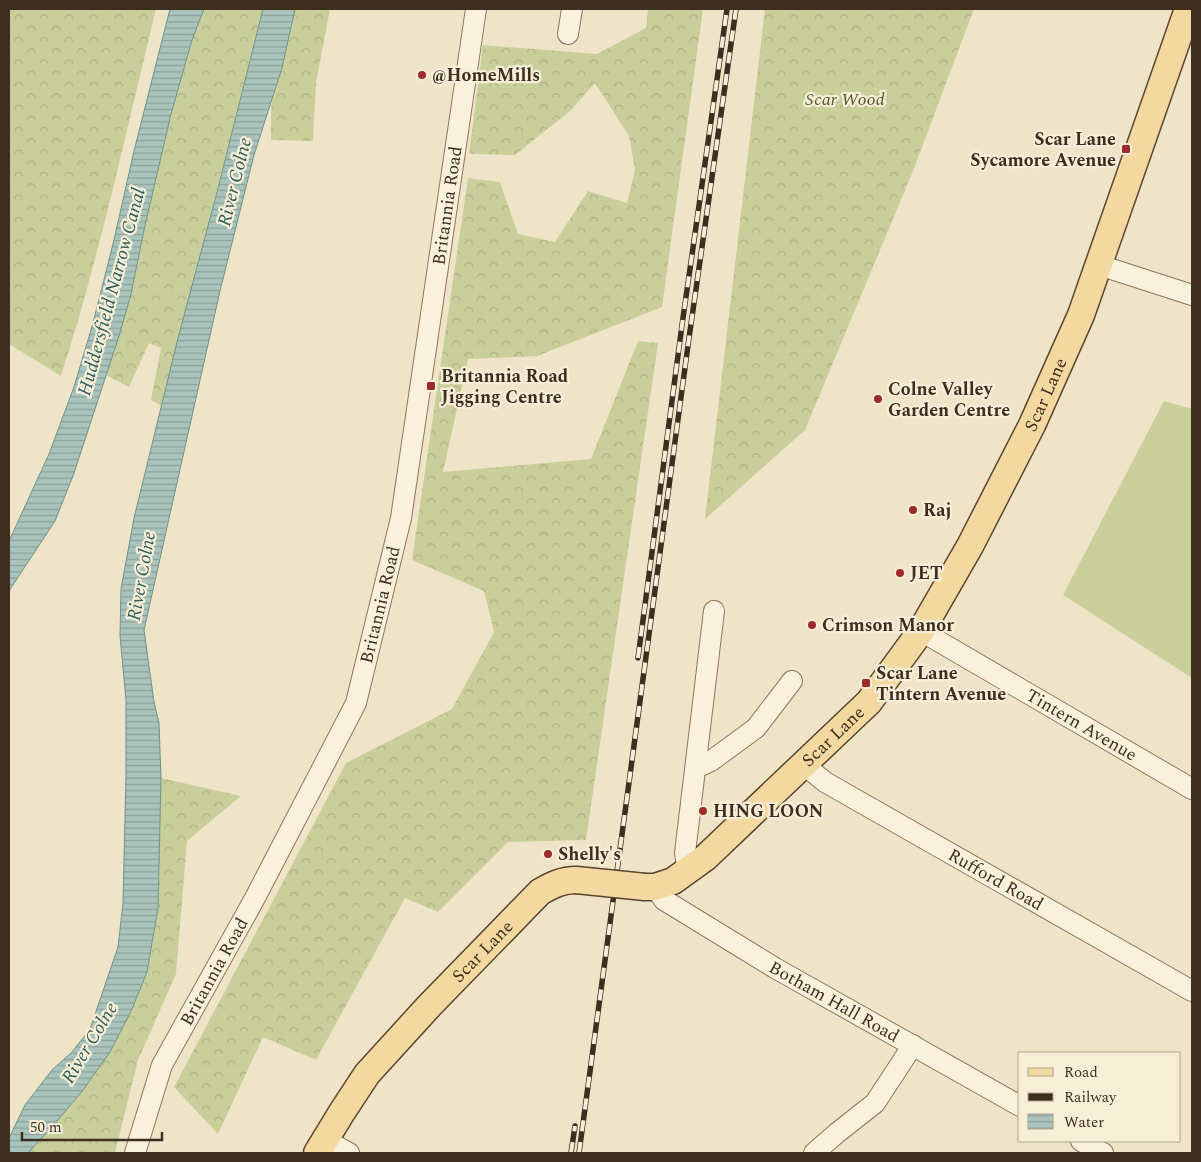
<svg xmlns="http://www.w3.org/2000/svg" width="1201" height="1162" viewBox="0 0 1201 1162" font-family="Spectral,serif">
<defs>
<pattern id="forest-crowns" width="20" height="18" patternUnits="userSpaceOnUse" patternTransform="scale(1.25)"><rect width="20" height="18" fill="#c9cf9b"/><path d="M2 6a3 3 0 1 1 6 0M12 15a3 3 0 1 1 6 0" fill="none" stroke="#aeb285"/></pattern>
<pattern id="water-rules" width="6" height="5" patternUnits="userSpaceOnUse" patternTransform="scale(1.25)"><rect width="6" height="5" fill="#a9c4bc"/><path d="M0 2.5h6" fill="none" stroke="#8ba098"/></pattern>
</defs>
<rect width="100%" height="100%" fill="#f0e4c8"/>
<path fill="#c9cf9b" d="M1164,401L1192,409V678L1063,595Z"/>
<g fill="url(#forest-crowns)">
<path d="M9,9H156C126,132 100,255 61,376L9,344Z"/>
<path d="M204,9H263L162,406L151,400L161,348L149,343L129,387L106,375L131,294L144,230L171,114L192,40Z"/>
<path d="M295,9H330L316,83L313,141L271,140V106L282,68Z"/>
<path d="M648,9H703L662,307L537,356L468,359L443,472L591,459L638,341L658,343L586,840L508,842L438,912L405,898L316,1060L263,1037L218,1134L174,1087L346,763L452,709L494,632L484,591L412,560L468,178L500,182L518,234L555,242L588,191L627,203L635,170L629,136L595,83L570,111L515,155L469,154L483,45L597,54L646,28Z"/>
<path d="M765,9H974L913,171L805,430L705,519Z"/>
<path d="M161,778L241,796L187,841L176,974L138,1060L115,1153H28L132,1009L147,972L158,908Z"/>
</g>
<g fill="url(#water-rules)" stroke="#6f938a">
<path d="M170,9H204L192,40L171,114L144,230L131,294L119,336L73,476L55,521L9,591V541L49,454L74,387L93,323L113,244L134,151Z"/>
<path d="M263,9H295L282,68L254,155L220,291L144,630L154,702L159,723L161,778L158,908L147,972L132,1009L110,1052L83,1090L53,1126L28,1153H9V1138L25,1105L52,1070L72,1052L90,1029L118,947L123,903L126,775V700L120,636L121,589L134,518L177,342L216,196Z"/>
</g>
<g fill="none" stroke-linecap="round" stroke-linejoin="round">
<g stroke="#8d765c" stroke-width="22">
<g id="minor">
<path d="M568,34L572,9"/>
<path d="M1099,265L1192,295"/>
<path id="s1" d="M921,631L1192,789"/>
<path id="s2" d="M803,764L825,782L1192,991"/>
<path d="M696,768L711,761L756,728L792,681"/>
<path d="M688,872L685,853L714,611"/>
<path id="s3" d="M655,887L664,900L775,968L1020,1106"/>
<path d="M325,1140L349,1153"/>
<path d="M1081,1141L1103,1153"/>
<path id="s4" d="M135,1153L162,1065L255,898L356,703L401,518L476,9"/>
<path d="M814,1153L837,1133L875,1103L913,1045"/>
</g>
</g>
<g stroke="#5b4430" stroke-width="29">
<g id="major">
<path id="s5" d="M645,887H655L673,881L705,858L869,702L921,631L970,546L1032,425L1081,315L1188,9"/>
<path id="s6" d="M317,1153L342,1112L367,1074L429,1006L540,892C552,885 562,880 576,880"/>
</g>
</g>
<use href="#minor" stroke="#faf1dc" stroke-width="20"/>
<use href="#major" stroke="#f3d9a0" stroke-width="26"/>
<g stroke="#3d2e20" stroke-width="5.5">
<g id="rail">
<path d="M638,658L682,325L727,9"/>
<path d="M571,1153L575,1126"/>
<path d="M579,1153L689,338L736,9"/>
</g>
</g>
<use href="#rail" stroke="#f7eed8" stroke-width="4" stroke-dasharray="11" stroke-linecap="butt"/>
<g stroke="#5b4430" stroke-width="29" stroke-linecap="butt">
<path id="major-bridge" d="M576,880L645,887"/>
</g>
<use href="#major-bridge" stroke="#f3d9a0" stroke-width="26"/>
</g>
<g fill="#9e2a2b" stroke="#f7eed8" stroke-width="2">
<circle cx="422" cy="75" r="5"/>
<rect x="1121" y="144" width="10" height="10" rx="2.5"/>
<rect x="426" y="381" width="10" height="10" rx="2.5"/>
<circle cx="878" cy="399" r="5"/>
<circle cx="913" cy="510" r="5"/>
<circle cx="900" cy="573" r="5"/>
<circle cx="812" cy="625" r="5"/>
<rect x="861" y="678" width="10" height="10" rx="2.5"/>
<circle cx="703" cy="811" r="5"/>
<circle cx="548" cy="854" r="5"/>
</g>
<g text-anchor="middle" dominant-baseline="central" stroke-width="4.5" stroke-linejoin="round" paint-order="stroke">
<g font-size="18" font-weight="bold" fill="#3d2e20" stroke="#f7eed8" text-anchor="start">
<text x="432" y="75">@HomeMills</text>
<text x="1116" y="139" text-anchor="end">Scar Lane<tspan x="1116" dy="21">Sycamore Avenue</tspan></text>
<text x="441" y="376">Britannia Road<tspan x="441" dy="21">Jigging Centre</tspan></text>
<text x="888" y="389">Colne Valley<tspan x="888" dy="21">Garden Centre</tspan></text>
<text x="923" y="510">Raj</text>
<text x="910" y="573">JET</text>
<text x="822" y="625">Crimson Manor</text>
<text x="876" y="673">Scar Lane<tspan x="876" dy="21">Tintern Avenue</tspan></text>
<text x="713" y="811">HING LOON</text>
<text x="558" y="854">Shelly's</text>
</g>
<g font-size="18" font-style="italic" fill="#4d5a26" stroke="#f7eed8">
<text x="845" y="99">Scar Wood</text>
</g>
<g font-size="18" fill="#3d2e20" stroke="#f7eed8">
<text stroke="none"><textPath href="#s4" startOffset="1009">Britannia Road</textPath></text>
<text stroke="none"><textPath href="#s5" startOffset="650">Scar Lane</textPath></text>
<text stroke="none"><textPath href="#s4" startOffset="604">Britannia Road</textPath></text>
<text stroke="none"><textPath href="#s1" startOffset="186">Tintern Avenue</textPath></text>
<text stroke="none"><textPath href="#s5" startOffset="245">Scar Lane</textPath></text>
<text stroke="none"><textPath href="#s2" startOffset="225">Rufford Road</textPath></text>
<text stroke="none"><textPath href="#s6" startOffset="262">Scar Lane</textPath></text>
<text stroke="none"><textPath href="#s4" startOffset="199">Britannia Road</textPath></text>
<text stroke="none"><textPath href="#s3" startOffset="214">Botham Hall Road</textPath></text>
</g>
<g font-size="19" font-style="italic" fill="#2f5d5a" stroke="#f7eed8">
<text transform="translate(235 182) rotate(-76)">River Colne</text>
<text transform="translate(112 292) rotate(-75)">Huddersfield Narrow Canal</text>
<text transform="translate(142 576) rotate(-80)">River Colne</text>
<text transform="translate(90 1043) rotate(-59)">River Colne</text>
</g>
</g>
<rect width="1201" height="1162" fill="none" stroke="#3d2e20" stroke-width="20"/>
<rect x="1018" y="1052" width="162" height="90" fill="#f7eed8" stroke="#ada18e"/>
<rect x="1028" y="1068" width="25" height="8" fill="#f3d9a0" stroke="#ada18e"/>
<text x="1064" y="1077" font-size="15" fill="#3d2e20">Road</text>
<rect x="1028" y="1093" width="25" height="8" fill="#3d2e20" stroke="#ada18e"/>
<text x="1064" y="1102" font-size="15" fill="#3d2e20">Railway</text>
<rect x="1028" y="1114" width="25" height="15" fill="url(#water-rules)" stroke="#ada18e"/>
<text x="1064" y="1127" font-size="15" fill="#3d2e20">Water</text>
<path d="M22 1132v8h140v-8" fill="none" stroke="#3d2e20" stroke-width="2.5"/>
<text x="30" y="1132" font-size="15" fill="#3d2e20" stroke="#f7eed8" stroke-width="4" paint-order="stroke">50 m</text>
</svg>
